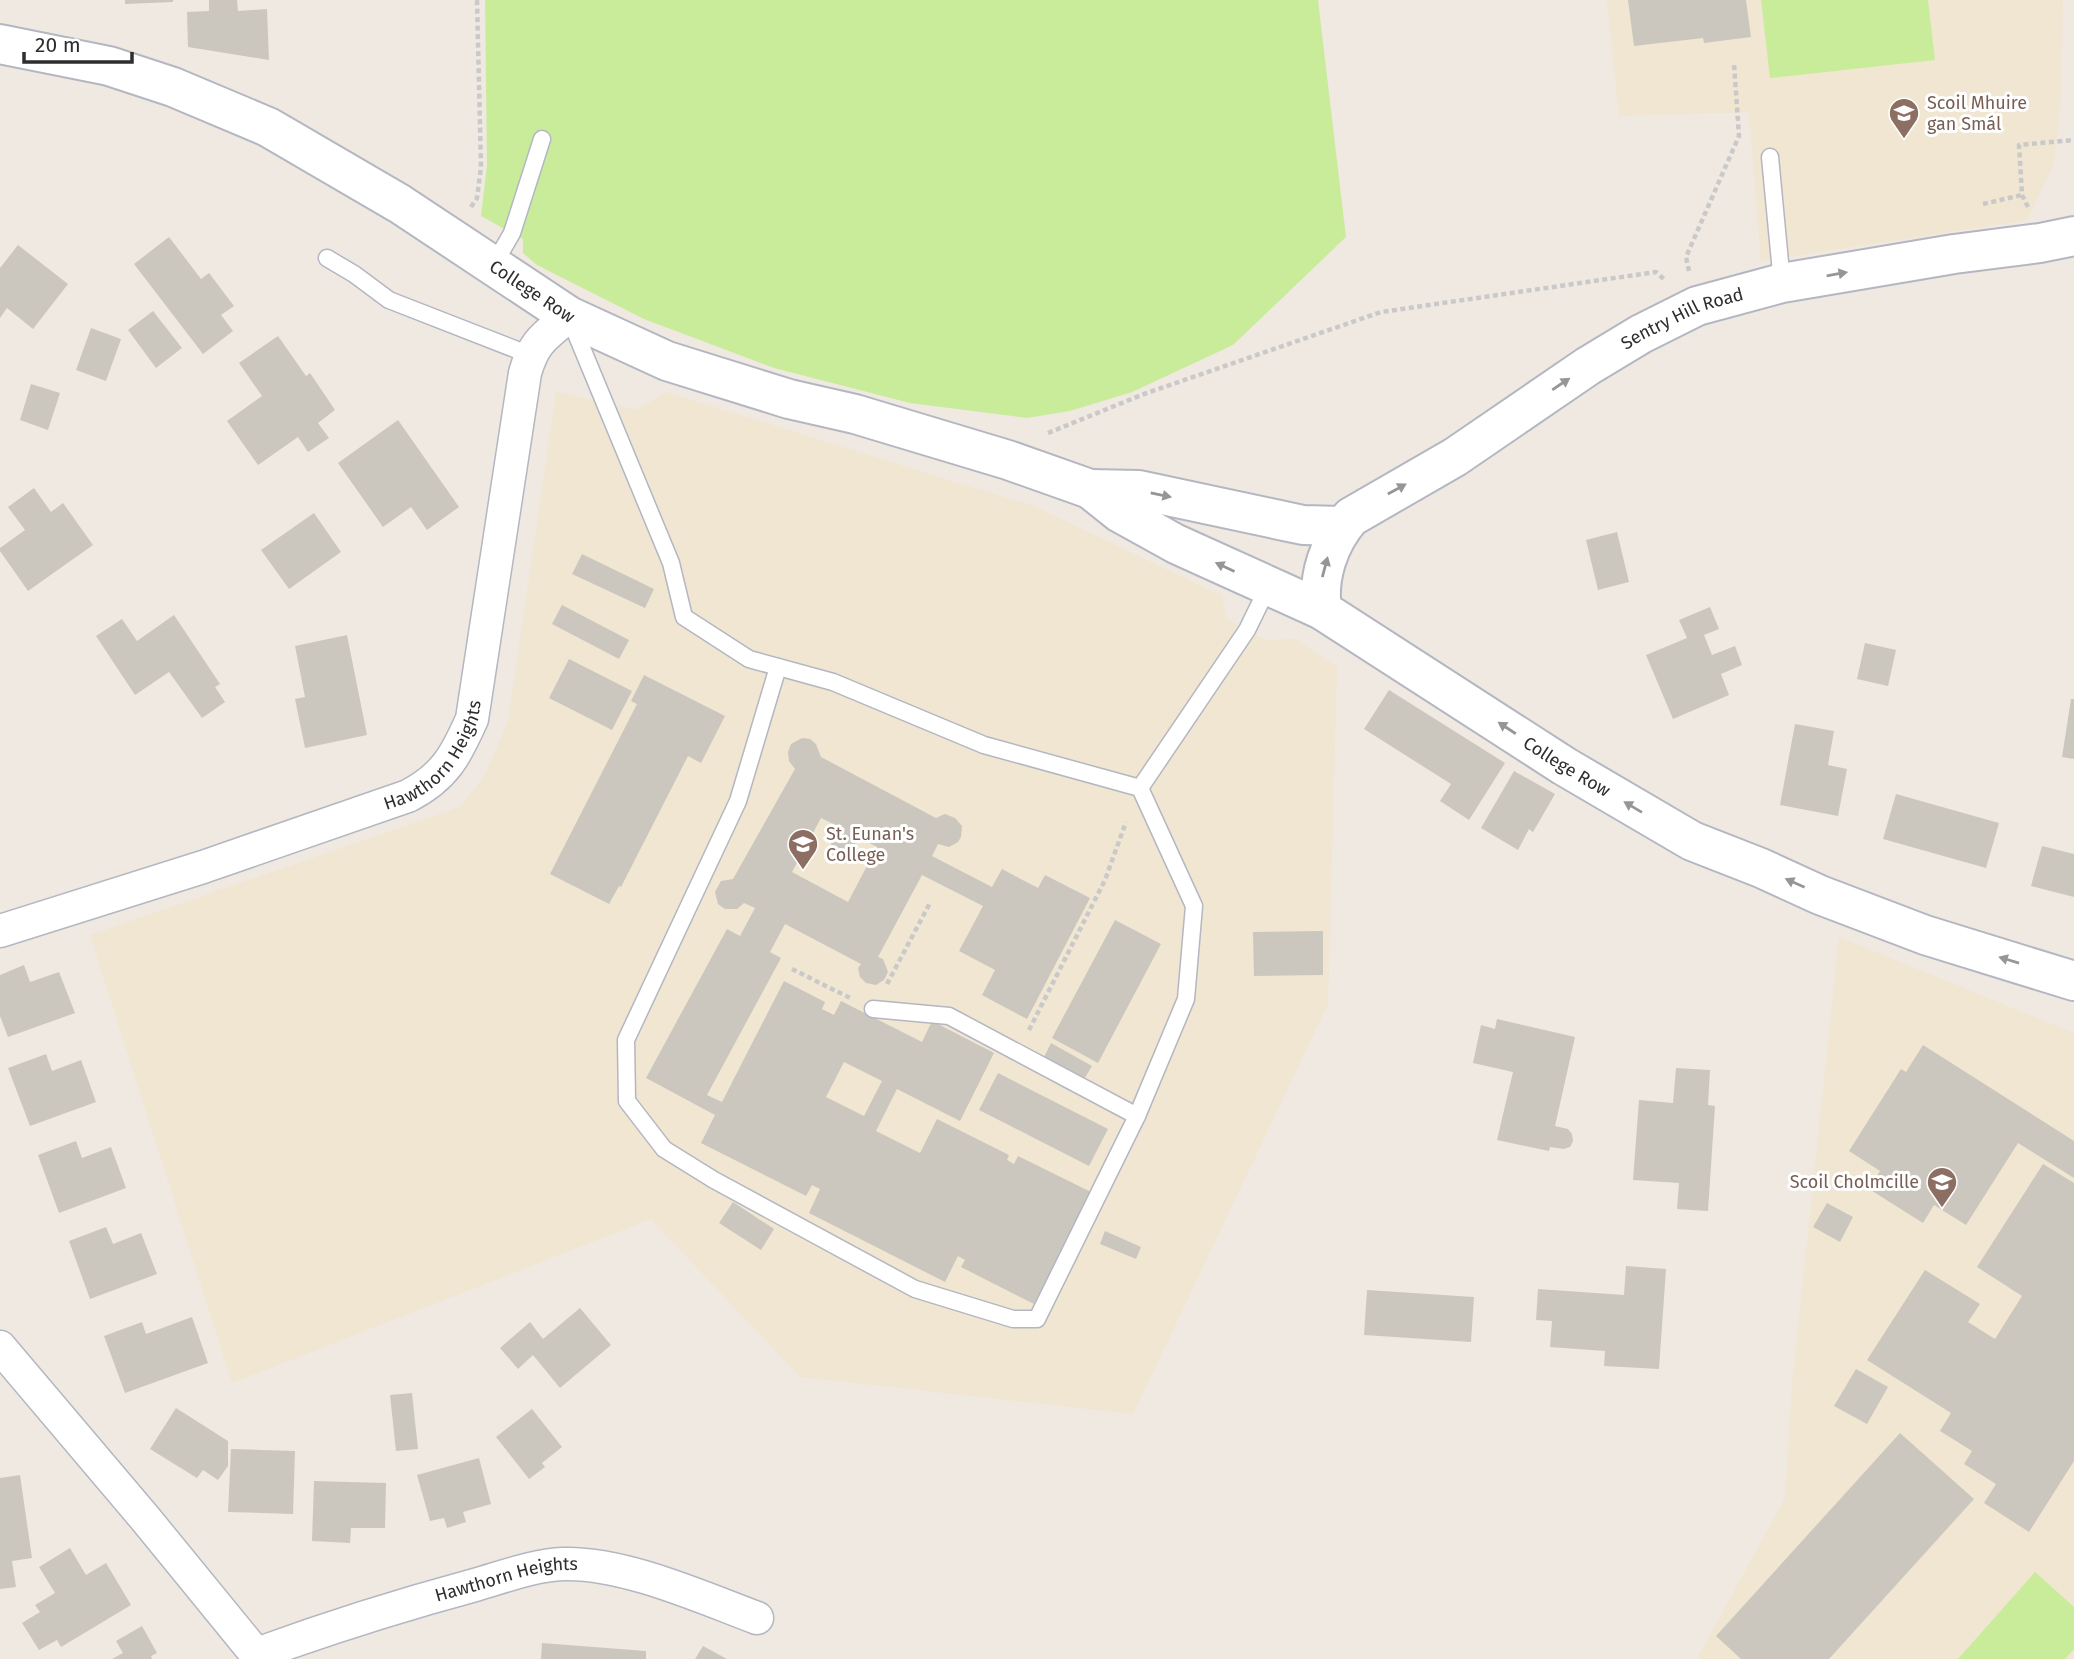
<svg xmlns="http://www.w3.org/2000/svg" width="2074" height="1659" viewBox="0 0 2074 1659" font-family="'Fira Sans',sans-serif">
<rect width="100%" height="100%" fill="#efe9e1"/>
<g fill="#f0e6d1">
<path d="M1607,0H2063L2061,99L2054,164L2027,220L1761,261L1749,112L1619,116Z"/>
<path d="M556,392L636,410L666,392L1036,507L1222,596L1226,618L1247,630L1265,640L1295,639L1337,667L1328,1004L1133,1414L800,1377L651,1219L232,1383L90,935L460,807L484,777L508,722Z"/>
<path d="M1839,937L2074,1033V1659H1697L1785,1498L1792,1385Z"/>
</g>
<g fill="#c9ec9a">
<path d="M485,0H1318L1346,237L1233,345L1132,392L1070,411L1027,418L910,403L774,368L644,319L537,265L523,253V239L481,216L487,165Z"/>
<path d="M1761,0H1928L1935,60L1770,78Z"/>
<path d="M2035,1572L2074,1607V1649L2065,1659H1958Z"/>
</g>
<g fill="#cbc7bf" fill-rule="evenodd">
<path d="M125,0H173V2L125,4Z"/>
<path d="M209,0H237L238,11L267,9L269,60L188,47L187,12L209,11Z"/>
<path d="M1628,0H1746L1751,37L1704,43L1703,38L1634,46Z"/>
<path d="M169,237L201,279L209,273L234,306L221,315L233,331L203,354L134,264Z"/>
<path d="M18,245L68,284L33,329L7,308L0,318V268Z"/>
<path d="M153,311L182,348L156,368L128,330Z"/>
<path d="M91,328L121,339L106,381L76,370Z"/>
<path d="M278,336L306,376L310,373L335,410L318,423L329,438L308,452L298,437L258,465L227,421L262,396L239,363Z"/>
<path d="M31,384L60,393L48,430L20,420Z"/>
<path d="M398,420L459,507L427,530L411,507L383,527L338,463Z"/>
<path d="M34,488L51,512L63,503L93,545L28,591L0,551V548L25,530L8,507Z"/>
<path d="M314,513L341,552L289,589L261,550Z"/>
<path d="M1617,532L1629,582L1598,590L1586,540Z"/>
<path d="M582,554L654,589L645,608L572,574Z"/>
<path d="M562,605L629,640L619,659L552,624Z"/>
<path d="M1710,607L1719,629L1704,635L1712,655L1735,646L1742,665L1721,674L1729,695L1673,719L1646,655L1687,638L1679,620Z"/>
<path d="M174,615L220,684L215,687L225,702L202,718L169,672L135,695L96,636L122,619L137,641Z"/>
<path d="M347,635L367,735L305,748L295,699L305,697L295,646Z"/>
<path d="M1865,643L1896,650L1888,686L1857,679Z"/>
<path d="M569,659L632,691L612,730L549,698Z"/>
<path d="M644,675L725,716L701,763L688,756L621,887L619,886L609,904L550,874L637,704L631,701Z"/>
<path d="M1389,690L1505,763L1469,820L1440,801L1451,784L1364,729Z"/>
<path d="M2071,699H2074V759L2062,757Z"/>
<path d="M1795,724L1834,731L1828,765L1847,769L1838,816L1780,805Z"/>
<path d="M802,738L810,739L816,744L821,757L936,818L945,814L955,818L962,826L961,837L958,842L949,847L938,844L932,856L992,887L1002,869L1038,888L1045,875L1090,898L1027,1019L982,995L995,970L959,951L983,906L922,875L878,957L883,959L888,972L884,980L876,985L866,983L860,977L858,968L861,964L785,924L770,952L781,958L707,1095L722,1102L784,981L825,1002L822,1009L834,1015L841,1001L922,1042L932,1021L994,1053L960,1121L897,1089L876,1131L920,1153L937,1119L1009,1155L1007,1160L1014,1164L1018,1156L1091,1192L1034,1304L961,1267L965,1260L958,1256L945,1282L809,1213L820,1189L812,1185L806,1196L701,1143L715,1115L646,1078L727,929L740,936L755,908L744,903L737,909H725L718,904L715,892L721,881L733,879L795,769L789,761L788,752L791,744ZM821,818L838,826L831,837V844L838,854H850L860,838L877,847L848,902L792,872ZM844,1062L882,1081L864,1116L826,1097Z"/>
<path d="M1514,771L1555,794L1533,832L1529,829L1518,850L1481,828Z"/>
<path d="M1896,794L1999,823L1986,868L1883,839Z"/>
<path d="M2042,846L2074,854V897L2031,886Z"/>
<path d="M1115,920L1161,944L1098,1063L1052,1038Z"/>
<path d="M1323,931V975L1254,976L1253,932Z"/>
<path d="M24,965L30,982L59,972L75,1013L8,1037L0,1016V975Z"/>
<path d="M1497,1019L1575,1037L1555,1126L1568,1129L1572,1134L1573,1141L1570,1147L1564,1149L1550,1147L1549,1151L1497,1140L1513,1072L1473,1063L1481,1025L1495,1029Z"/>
<path d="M1051,1043L1092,1066L1083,1081L1043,1059Z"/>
<path d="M1923,1045L2074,1141V1178L2018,1143L1966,1225L1934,1205L1923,1223L1869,1189L1880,1171L1849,1151L1901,1069L1906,1072Z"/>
<path d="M46,1054L52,1071L81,1060L96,1102L30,1126L8,1068Z"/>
<path d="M1676,1068L1710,1070L1708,1105L1715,1106L1708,1211L1677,1209L1679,1183L1633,1180L1639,1100L1673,1103Z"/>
<path d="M998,1073L1108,1129L1089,1166L979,1110Z"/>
<path d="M76,1141L82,1158L111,1147L126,1188L59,1213L38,1155Z"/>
<path d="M2043,1164L2074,1183V1461L2029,1532L1984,1503L1996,1484L1964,1464L1972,1451L1940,1431L1951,1413L1867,1360L1925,1270L1980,1304L1968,1322L1995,1339L2022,1296L1977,1267Z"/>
<path d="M733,1202L774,1229L761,1250L719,1223Z"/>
<path d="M1827,1203L1853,1217L1840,1242L1813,1227Z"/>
<path d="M106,1227L113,1244L141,1233L157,1274L90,1299L69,1241Z"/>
<path d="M1105,1231L1141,1247L1136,1259L1100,1244Z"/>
<path d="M1626,1266L1666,1269L1659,1369L1604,1366L1605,1351L1550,1347L1552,1321L1536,1320L1538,1289L1624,1295Z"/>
<path d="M1367,1290L1474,1297L1471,1342L1364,1335Z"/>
<path d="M580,1308L611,1345L560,1388L533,1355L518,1369L500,1348L530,1322L543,1339Z"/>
<path d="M192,1317L208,1363L125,1393L104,1336L142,1322L146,1334Z"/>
<path d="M1856,1369L1888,1387L1867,1424L1834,1406Z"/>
<path d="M412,1393L418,1449L396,1451L390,1395Z"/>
<path d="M176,1408L228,1441V1466L218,1480L203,1470L197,1478L150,1449Z"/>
<path d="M532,1409L562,1447L542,1463L545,1467L529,1479L496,1437Z"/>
<path d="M1900,1433L1974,1499L1829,1659H1741L1716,1636Z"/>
<path d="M231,1449L295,1451L293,1514L228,1512Z"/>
<path d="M479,1458L491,1504L463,1512L466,1522L447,1528L444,1518L430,1521L417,1475Z"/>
<path d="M20,1475L32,1558L12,1561L16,1587L0,1589V1478Z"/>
<path d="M314,1481L386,1483L385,1528H351L350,1543L312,1541Z"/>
<path d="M70,1548L86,1575L106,1563L131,1605L61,1647L57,1640L39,1650L22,1623L40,1612L35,1605L55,1593L39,1567Z"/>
<path d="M142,1626L157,1653L151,1656L152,1659H112L123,1653L116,1641Z"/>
<path d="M542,1643L646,1651V1659H541Z"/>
<path d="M703,1646L727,1659H695Z"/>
</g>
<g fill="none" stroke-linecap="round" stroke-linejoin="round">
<g stroke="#b4b7c1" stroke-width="19">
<g id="lane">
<path d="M1770,157L1782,283"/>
<path d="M327,258L354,274L389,300L530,355"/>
<path d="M493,266L512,233L542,139"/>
<path d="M572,324L671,563L684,617L749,659L833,682L984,745L1140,788L1194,906L1186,999L1137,1116L949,1016L873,1009"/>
<path d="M778,667L738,801L626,1040L627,1101L664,1149L714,1180L915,1289L1013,1319H1037L1137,1116"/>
<path d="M1140,788L1247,630L1268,587"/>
</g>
</g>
<g stroke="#b4b7c1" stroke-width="35">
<g id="street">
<path id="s1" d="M0,931L203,867L408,796C445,777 456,755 472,719L525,373C534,341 545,336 569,316"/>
<path d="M0,1347L144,1517L260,1659"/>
<path id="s2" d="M257,1654C328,1628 401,1605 475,1585C503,1577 534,1565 563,1564C623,1562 701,1597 757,1618"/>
</g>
</g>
<g stroke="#b4b7c1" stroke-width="42">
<g id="secondary">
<path id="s3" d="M0,44L109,66L173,87L268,127L400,204L569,316L667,361L789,399L855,414L1008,460L1090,489"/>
<path id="s4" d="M1343,526L1303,525L1139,490L1090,489L1120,513L1176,544L1322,610L1564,766L1692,841L1761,868L1820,895L1925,935L2074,981"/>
<path id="s5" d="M1322,610C1317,577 1329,542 1351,517L1455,457L1588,366L1641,334L1697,306L1782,283L1954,254L2040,243L2074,236"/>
</g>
</g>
<g stroke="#c9c9c9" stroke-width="4.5" stroke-dasharray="5 3.5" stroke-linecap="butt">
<path d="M1983,204L2022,195"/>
<path d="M471,207L477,198L481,167L477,0"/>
<path d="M2028,207L2022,195L2019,145L2074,140"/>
<path d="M1689,271L1686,257L1739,136L1734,64"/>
<path d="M1048,433L1144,394L1381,312L1656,272L1666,281"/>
<path d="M792,969L850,998"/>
<path d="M887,984L930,903"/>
<path d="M1029,1030L1105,880L1126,822"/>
</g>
<use href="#lane" stroke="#fff" stroke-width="16"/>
<use href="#street" stroke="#fff" stroke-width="32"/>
<use href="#secondary" stroke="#fff" stroke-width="38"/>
</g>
<defs><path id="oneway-solid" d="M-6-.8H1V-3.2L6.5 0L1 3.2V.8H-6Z" transform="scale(1.75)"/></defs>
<g fill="#969696">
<use href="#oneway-solid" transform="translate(1837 274) rotate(-10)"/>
<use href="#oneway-solid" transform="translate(1561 384) rotate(-34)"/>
<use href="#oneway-solid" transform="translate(1397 489) rotate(-29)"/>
<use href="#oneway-solid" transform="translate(1161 495) rotate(12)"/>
<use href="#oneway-solid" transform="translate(1225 567) rotate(-155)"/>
<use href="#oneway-solid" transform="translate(1325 567) rotate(-75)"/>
<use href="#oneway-solid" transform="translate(1507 728) rotate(-147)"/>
<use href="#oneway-solid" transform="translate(1633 807) rotate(-149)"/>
<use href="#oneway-solid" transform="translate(1795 883) rotate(-156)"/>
<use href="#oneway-solid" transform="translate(2009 960) rotate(-163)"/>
</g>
<defs>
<g id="school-pin" transform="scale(1.575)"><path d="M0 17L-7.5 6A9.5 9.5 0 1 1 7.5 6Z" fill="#8d6e63" stroke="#fff"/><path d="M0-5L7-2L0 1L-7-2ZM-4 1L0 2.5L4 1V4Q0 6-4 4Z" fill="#fff"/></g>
</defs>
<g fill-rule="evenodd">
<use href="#school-pin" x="1904" y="113"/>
<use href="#school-pin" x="803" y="844"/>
<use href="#school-pin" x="1942" y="1182"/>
</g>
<g text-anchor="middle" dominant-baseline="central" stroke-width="6" stroke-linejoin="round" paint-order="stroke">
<g font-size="18" fill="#785e54" stroke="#fff" text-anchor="start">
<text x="1927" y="103">Scoil Mhuire<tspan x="1927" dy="21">gan Smál</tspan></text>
<text x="826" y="834">St. Eunan's<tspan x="826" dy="21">College</tspan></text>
<text x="1919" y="1182" text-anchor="end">Scoil Cholmcille</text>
</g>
<g font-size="18" fill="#2e2e2e" stroke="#fff">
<text stroke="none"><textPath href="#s3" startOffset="593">College Row</textPath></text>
<text stroke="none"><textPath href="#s5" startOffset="488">Sentry Hill Road</textPath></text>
<text stroke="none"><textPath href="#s1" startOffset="478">Hawthorn Heights</textPath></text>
<text stroke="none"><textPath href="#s4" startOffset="810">College Row</textPath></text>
<text stroke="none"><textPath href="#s2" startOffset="261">Hawthorn Heights</textPath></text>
</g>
</g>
<path d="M24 52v10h108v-10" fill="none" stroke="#2e2e2e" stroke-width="3.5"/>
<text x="35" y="52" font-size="21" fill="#2e2e2e" stroke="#ffffff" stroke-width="5" paint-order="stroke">20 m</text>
</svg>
